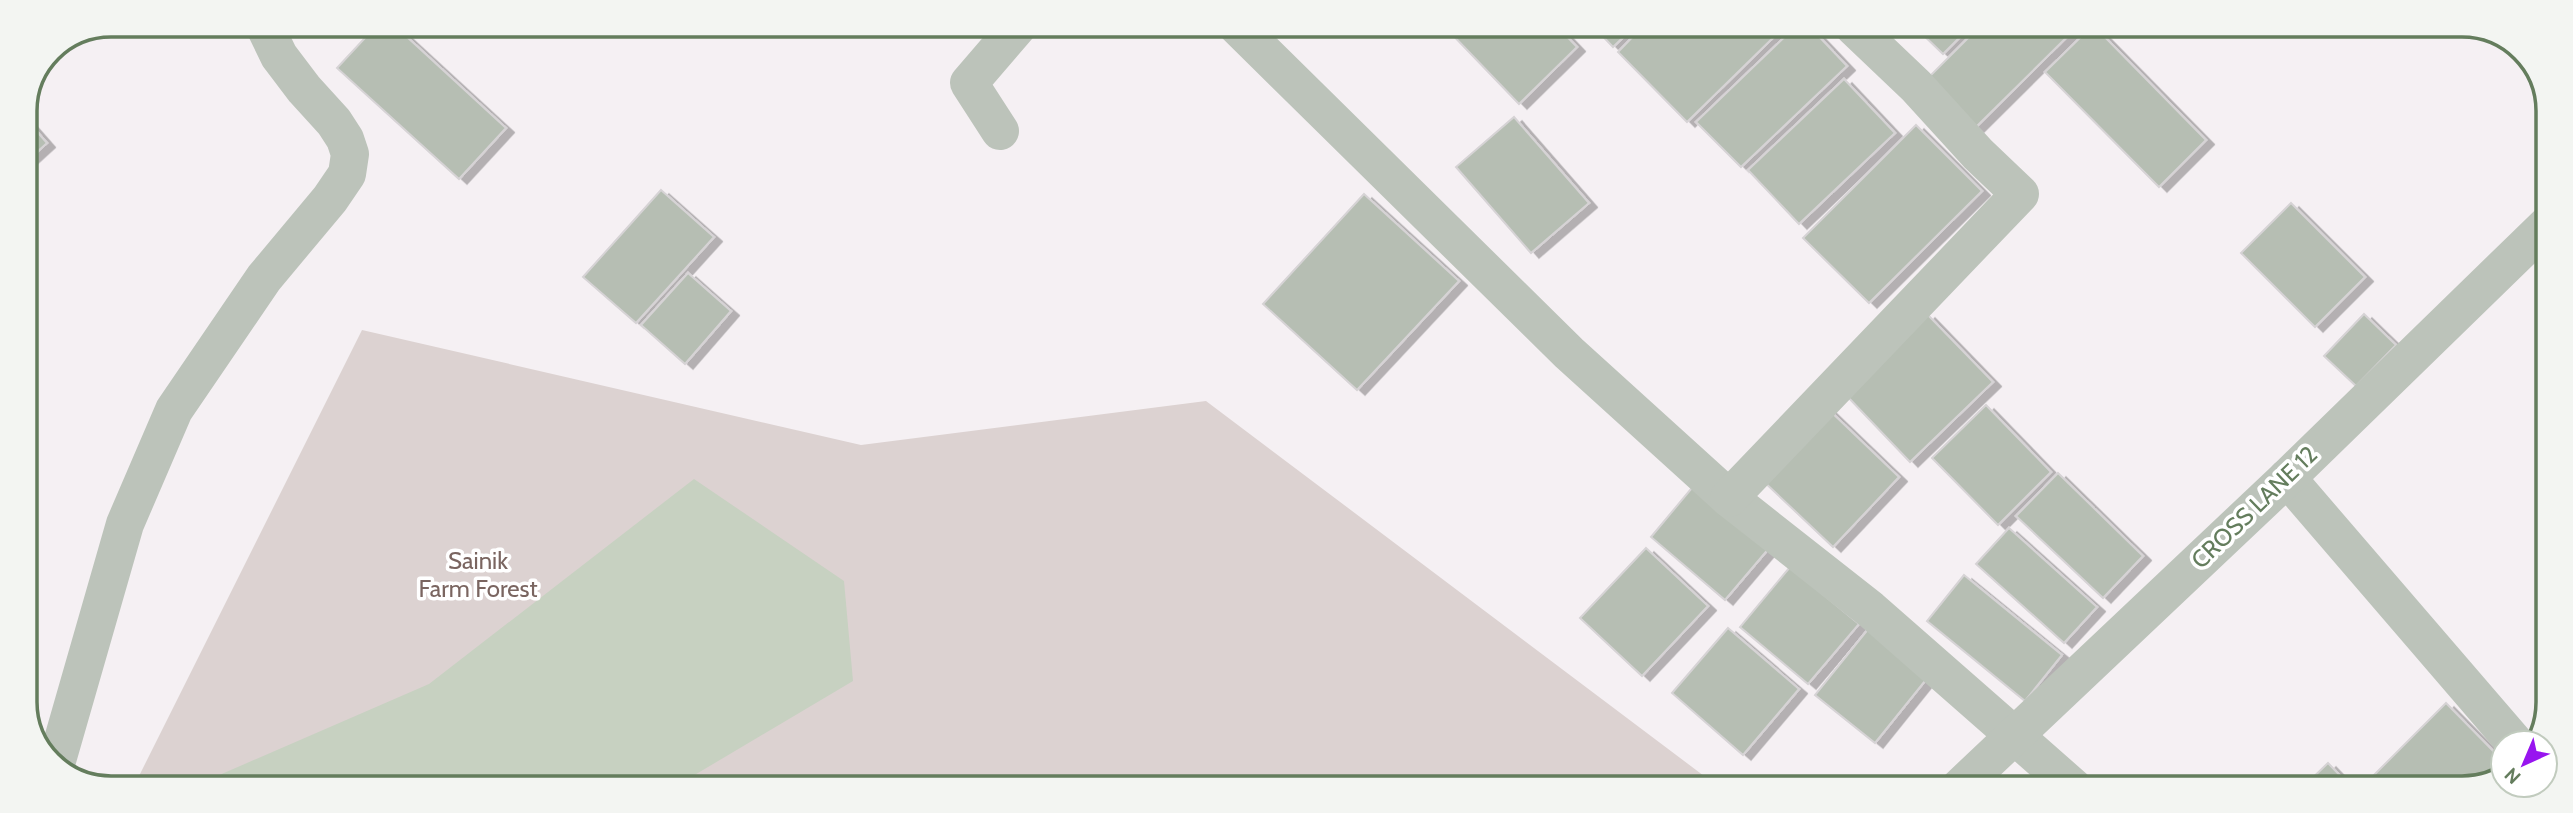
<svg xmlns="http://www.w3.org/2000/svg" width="2573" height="813" viewBox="0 0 2573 813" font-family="Cabin,sans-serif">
<defs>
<filter id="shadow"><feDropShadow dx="8" dy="4.5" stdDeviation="0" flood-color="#0004"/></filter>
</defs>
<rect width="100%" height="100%" fill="#f5f0f3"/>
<path fill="#dcd2d1" d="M362,330L861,445L1206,401L1720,788L134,786Z"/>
<path fill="#c7d1c1" d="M694,479L844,581L853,681L676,786H194L429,684Z"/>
<g fill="#b6beb3" stroke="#d6d3d5" stroke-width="2" filter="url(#shadow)">
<path d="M377,25H394L506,128L459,179L337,68Z"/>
<path d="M1444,26H1557L1577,47L1519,104Z"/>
<path d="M1593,26H1635L1613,47Z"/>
<path d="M1643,26L1784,27L1687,122L1618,52Z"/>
<path d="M1795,27H1810L1847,66L1741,167L1696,122Z"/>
<path d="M1915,27H1970L1943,54Z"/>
<path d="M1979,27H2077L1976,127L1928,78Z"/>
<path d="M2091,27H2095L2206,140L2159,187L2045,72Z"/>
<path d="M1844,79L1895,133L1799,224L1748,170Z"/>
<path d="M1514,117L1589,203L1531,253L1456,167Z"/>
<path d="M25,118L47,143L25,163Z"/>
<path d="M1916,125L1982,191L1869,303L1803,238Z"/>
<path d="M661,190L714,237L636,323L583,277Z"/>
<path d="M1364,194L1459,281L1357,390L1263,304Z"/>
<path d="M2291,203L2365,277L2315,327L2241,253Z"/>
<path d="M688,273L731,311L685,364L641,325Z"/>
<path d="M1927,314L1993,382L1910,462L1845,394Z"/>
<path d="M2364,314L2396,345L2356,386L2324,356Z"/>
<path d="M1986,405L2051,472L1998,525L1932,458Z"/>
<path d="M1827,408L1899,477L1833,547L1760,478Z"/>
<path d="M2058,473L2143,556L2103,598L2016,516Z"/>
<path d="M1696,483L1770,547L1725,600L1651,537Z"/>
<path d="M2009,528L2097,607L2064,643L1976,564Z"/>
<path d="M1646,548L1708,606L1642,676L1580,618Z"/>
<path d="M1790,567L1859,624L1808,684L1740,627Z"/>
<path d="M1964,575L2062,655L2025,701L1927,621Z"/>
<path d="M1728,628L1799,689L1743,755L1672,693Z"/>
<path d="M1869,628L1929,676L1875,743L1815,695Z"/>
<path d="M2446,703L2503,761V775L2463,788H2388L2374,775Z"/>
<path d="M2328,763L2352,788H2302Z"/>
</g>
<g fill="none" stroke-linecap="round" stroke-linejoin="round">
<g stroke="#bcc3ba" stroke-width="38">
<path d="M1237,26L1569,353L1729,498L1870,609L2074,788"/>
<path d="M1000,131L969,83L1018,26"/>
<path d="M2287,478L2515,743"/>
<path d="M1729,498L2020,194L1978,154L1916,86L1854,27"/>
<path d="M56,764L125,524L174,410L264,278L330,199L347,174L350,154L345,139L334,122L304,89L279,56L264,25"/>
<path d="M1959,788L2287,478L2548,224"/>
</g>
</g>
<g text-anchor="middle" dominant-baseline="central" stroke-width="7" stroke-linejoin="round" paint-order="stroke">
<g font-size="24" fill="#647d5d" stroke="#fff">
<text transform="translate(2254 507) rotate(-44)">CROSS LANE 12</text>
</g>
<g font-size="24" fill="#7a6560" stroke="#fff">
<text x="478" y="560">Sainik<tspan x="478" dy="28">Farm Forest</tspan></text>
</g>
</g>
<path d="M0 0H2573V813H0ZM111 37H2462A74 74 0 0 1 2536 111V702A74 74 0 0 1 2462 776H111A74 74 0 0 1 37 702V111A74 74 0 0 1 111 37Z" fill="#f3f5f2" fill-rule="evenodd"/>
<path fill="none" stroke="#647d5d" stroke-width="3.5" d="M111 37H2462A74 74 0 0 1 2536 111V702A74 74 0 0 1 2462 776H111A74 74 0 0 1 37 702V111A74 74 0 0 1 111 37Z"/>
<g transform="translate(2524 764) rotate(224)"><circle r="33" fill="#ffffff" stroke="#c1cbbe" stroke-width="2"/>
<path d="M0-5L12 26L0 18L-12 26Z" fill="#9815ef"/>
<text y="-10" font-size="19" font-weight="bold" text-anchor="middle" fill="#647d5d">N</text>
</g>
</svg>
